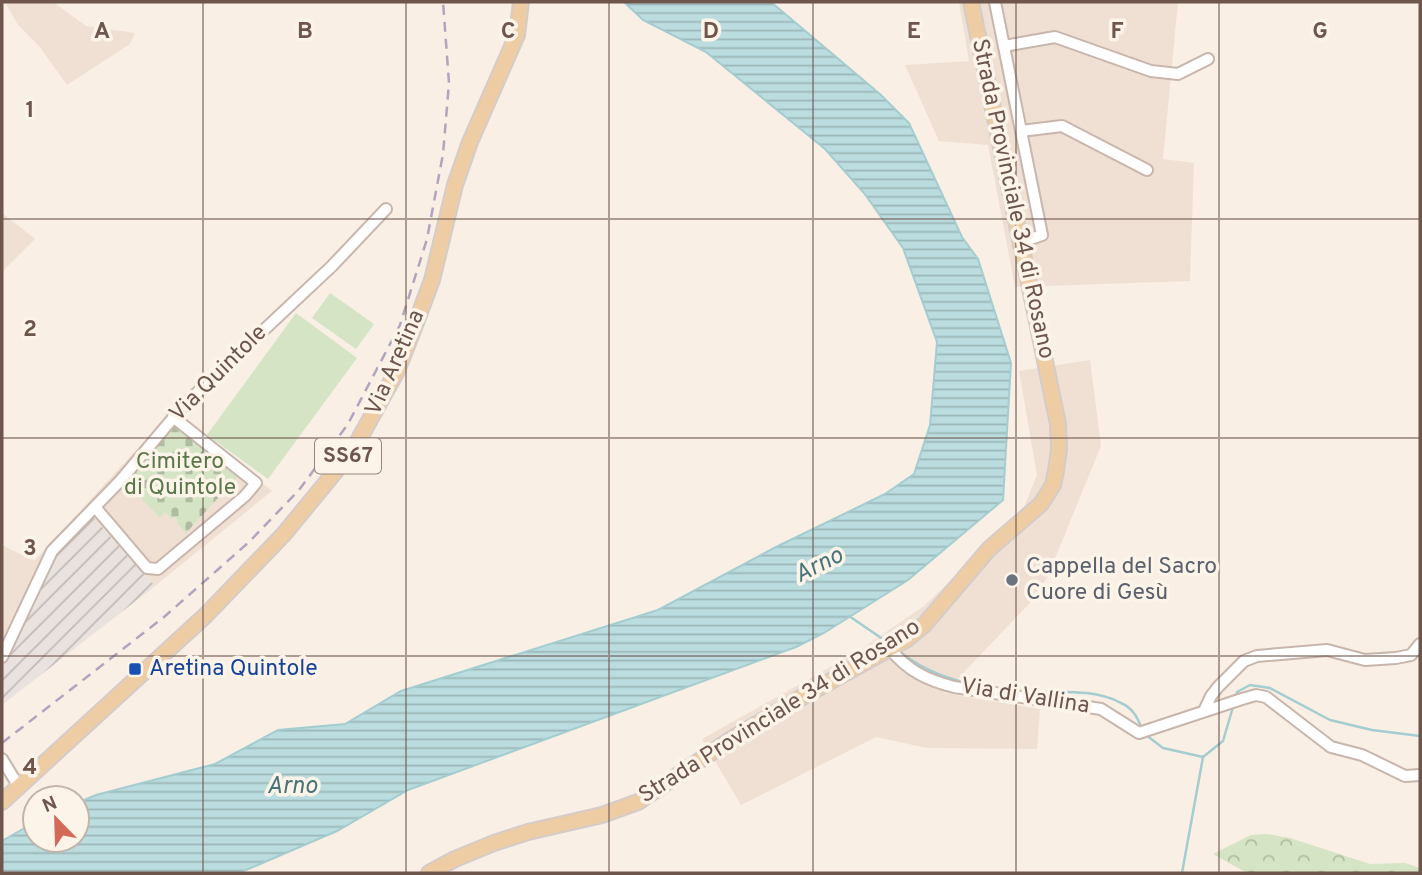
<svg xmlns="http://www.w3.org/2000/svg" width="1422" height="875" viewBox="0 0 1422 875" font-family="Overpass,sans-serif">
<defs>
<pattern id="industrial-furrows" width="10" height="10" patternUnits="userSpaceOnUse" patternTransform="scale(1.75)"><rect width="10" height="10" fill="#e9e2de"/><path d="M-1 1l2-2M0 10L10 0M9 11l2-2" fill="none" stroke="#c1bab6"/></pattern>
<pattern id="forest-crowns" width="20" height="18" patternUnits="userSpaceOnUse" patternTransform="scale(1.75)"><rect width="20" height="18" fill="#d4e4c4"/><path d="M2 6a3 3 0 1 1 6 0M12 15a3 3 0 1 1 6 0" fill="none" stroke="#b0bca1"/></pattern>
<pattern id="cemetery-stones" width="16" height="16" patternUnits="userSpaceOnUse" patternTransform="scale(1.75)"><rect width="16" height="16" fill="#d4e4c4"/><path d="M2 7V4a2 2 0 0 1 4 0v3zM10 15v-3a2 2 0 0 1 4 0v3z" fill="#b0bca1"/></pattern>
<pattern id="water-rules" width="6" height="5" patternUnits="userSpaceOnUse" patternTransform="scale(1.75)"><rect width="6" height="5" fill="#bbdddf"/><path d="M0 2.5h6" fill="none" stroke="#9cb6b7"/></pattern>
</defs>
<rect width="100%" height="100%" fill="#f9efe4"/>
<g fill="#efe0d3">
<path d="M5,2H53L86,26L135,33L130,44L67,85L39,46L18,25Z"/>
<path d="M959,2H1178L1163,159L1194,163L1190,281L1015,287L988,145L939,141L905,65L969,61Z"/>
<path d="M2,213L35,239L2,272Z"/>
<path d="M1090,360L1101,446L1047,578L1028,605L944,693L1040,709L1037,749L927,748L876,737L741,805L702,739L857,652L924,606L1022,512L1037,475L1019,371Z"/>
<path d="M172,411L272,491L155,586L93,518L2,643V545L34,561Z"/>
</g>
<path fill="url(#industrial-furrows)" d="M93,517L155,586L2,705V643L40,565Z"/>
<path fill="url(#forest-crowns)" d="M1267,834L1290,838L1370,864L1405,863L1420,868V873H1247L1213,854L1251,835Z"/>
<path fill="url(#cemetery-stones)" d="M175,422L241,473L186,533L177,523L178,521L175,517L172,519L165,512L160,518L128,484L152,446Z"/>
<g fill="#d4e4c4">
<path d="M330,293L374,324L356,349L312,318Z"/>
<path d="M296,313L357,358L268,479L207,435Z"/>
</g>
<path fill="url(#water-rules)" stroke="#a3cdd0" stroke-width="2" d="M624,2H771L881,95L909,123L962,237L978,259L1011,363L1003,500L908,580L824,633L796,647L408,790L337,831L239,873H2V841L35,822V840H77V803L96,795L215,764L278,730L345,724L401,691L658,610L776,547L885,494L914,474L930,425L937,342L903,248L864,193L825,149L706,52L643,20Z"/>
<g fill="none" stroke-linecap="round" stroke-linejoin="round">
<g stroke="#a3cdd0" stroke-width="2.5">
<path d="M849,616L890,644"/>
<path d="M898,650C936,683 992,690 1041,692C1068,692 1097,690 1121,703C1132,708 1137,716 1141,727"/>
<path d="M1236,697L1237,692L1250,685L1270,688L1330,720L1372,730L1420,736"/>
<path d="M1146,735L1163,748L1203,757L1223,741L1233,707"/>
<path d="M1182,873L1203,757"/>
</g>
<g stroke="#c8b6ac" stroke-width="14">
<g id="minor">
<path d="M995,2L1042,235L1019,243"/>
<path d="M1004,46L1055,37L1151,71L1178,74L1208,59"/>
<path d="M1021,131L1062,126L1147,170"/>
<path d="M95,507L147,568L158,569L245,496L256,483L173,417"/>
<path d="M890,649C908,671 927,680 954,687L1101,709L1139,733L1242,699L1256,695L1266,697L1331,747L1362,755L1405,776L1420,775"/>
<path d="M2,657L52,551L120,481L184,405L332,266L386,209"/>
<path d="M1204,711L1211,696L1218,687L1244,661L1257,656L1327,650L1365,660L1396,658L1411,655L1420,644"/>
<path d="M2,759L19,787"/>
</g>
</g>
<g stroke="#d4ccca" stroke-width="18">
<g id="major">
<path d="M2,802L206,615L284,534L353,450L397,371L414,328L432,280L455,185L470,142L517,35L521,2"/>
<path d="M429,873L455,859L494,843L528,832L602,815L638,802L730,740L802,697L907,639L925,624L989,549L1041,504L1053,485L1056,471L1059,449L1058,424L971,2"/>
</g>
</g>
<use href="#minor" stroke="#fff" stroke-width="10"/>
<use href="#major" stroke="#efcda4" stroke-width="14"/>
<path stroke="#b1a4c0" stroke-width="2.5" stroke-dasharray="10 7" stroke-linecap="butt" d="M2,743L164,617L249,542L299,490L348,424L400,325L427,239L443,154L449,83L443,2"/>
</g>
<path fill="none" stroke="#6e564d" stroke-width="2" stroke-opacity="0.55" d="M203,2V873M406,2V873M609,2V873M813,2V873M1016,2V873M1219,2V873M2,219H1420M2,438H1420M2,656H1420"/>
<circle fill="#6b7280" stroke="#fcf3e9" stroke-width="2.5" cx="1012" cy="580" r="7"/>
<rect fill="#1a4fb4" stroke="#fcf3e9" stroke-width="2.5" x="128" y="662" width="14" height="14" rx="3.5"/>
<g text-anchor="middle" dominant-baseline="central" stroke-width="7" stroke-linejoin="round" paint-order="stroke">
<rect fill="#fcf3e9" stroke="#99857c" stroke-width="2" x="315" y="438.5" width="66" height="35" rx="5"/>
<g font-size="21" font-weight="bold" fill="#6e564d">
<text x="348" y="456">SS67</text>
</g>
<g font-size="23" fill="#6e564d" stroke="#fcf3e9">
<text transform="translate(1012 199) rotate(78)">Strada Provinciale 34 di Rosano</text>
<text transform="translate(396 363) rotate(-66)">Via Aretina</text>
<text transform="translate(219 374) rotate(-45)">Via Quintole</text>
<text transform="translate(1025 697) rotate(9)">Via di Vallina</text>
<text transform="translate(780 712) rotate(-32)">Strada Provinciale 34 di Rosano</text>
</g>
<g font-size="23" fill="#5b784a" stroke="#fcf3e9">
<text x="180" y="462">Cimitero<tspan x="180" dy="26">di Quintole</tspan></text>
</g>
<g font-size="23" fill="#5b616d" stroke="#fcf3e9" text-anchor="start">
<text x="1026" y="567">Cappella del Sacro<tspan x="1026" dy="26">Cuore di Gesù</tspan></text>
</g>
<g font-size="23" fill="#164399" stroke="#fcf3e9" text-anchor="start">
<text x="149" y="669">Aretina Quintole</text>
</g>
<g font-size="24" font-style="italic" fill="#477478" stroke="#fcf3e9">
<text transform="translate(819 566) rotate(-27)">Arno</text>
<text x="292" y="787">Arno</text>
</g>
</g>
<g font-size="23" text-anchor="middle" font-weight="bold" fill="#6e564d" stroke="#fcf3e9" stroke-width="7" stroke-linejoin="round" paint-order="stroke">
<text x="102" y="38">A</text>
<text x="305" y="38">B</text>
<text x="508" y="38">C</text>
<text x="711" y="38">D</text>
<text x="914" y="38">E</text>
<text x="1117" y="38">F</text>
<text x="1320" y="38">G</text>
<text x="30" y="117">1</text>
<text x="30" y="336">2</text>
<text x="30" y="555">3</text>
<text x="30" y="774">4</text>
</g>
<rect width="1422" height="875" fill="none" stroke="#6e564d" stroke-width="7"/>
<g transform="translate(56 819) rotate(337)"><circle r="33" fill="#fcf3e9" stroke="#c3b4ab" stroke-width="2"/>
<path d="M0-5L12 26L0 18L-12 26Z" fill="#d36958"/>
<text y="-10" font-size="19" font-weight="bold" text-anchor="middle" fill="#6e564d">N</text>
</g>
</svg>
